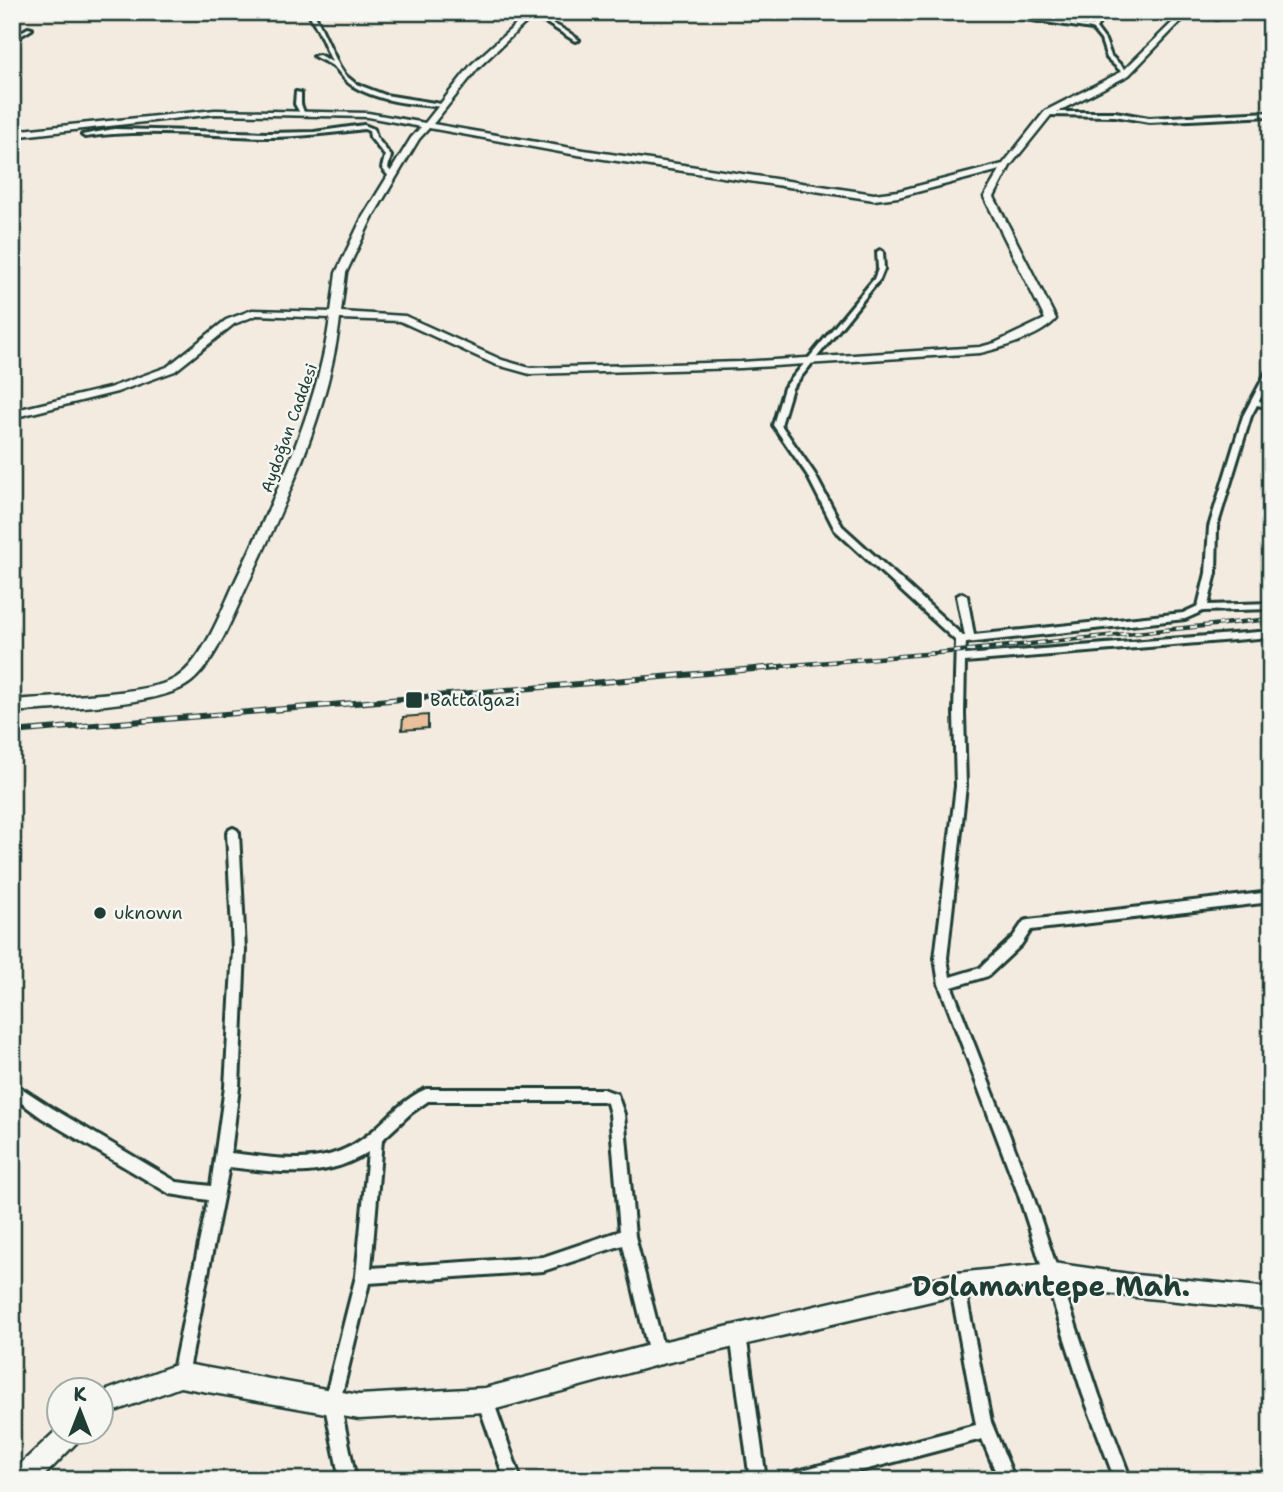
<svg xmlns="http://www.w3.org/2000/svg" width="1283" height="1492" viewBox="0 0 1283 1492" font-family="'Shantell Sans',sans-serif">
<rect width="100%" height="100%" fill="#f4ebe0"/>
<filter id="ink" filterUnits="userSpaceOnUse"><feTurbulence type="fractalNoise" baseFrequency=".0143" numOctaves="2"/><feDisplacementMap in="SourceGraphic" scale="14" xChannelSelector="R" yChannelSelector="G"/><feConvolveMatrix kernelMatrix="1 2 1 2 8 2 1 2 1" color-interpolation-filters="sRGB"/></filter>
<g filter="url(#ink)">
<path fill="#eac09a" stroke="#1f3d34" stroke-width="2" d="M428,715V728L402,730L403,717Z"/>
<g fill="none" stroke-linecap="round" stroke-linejoin="round">
<g stroke="#1f3d34" stroke-width="6">
<g id="street">
<path d="M308,12H313L317,19L339,66L345,75L356,84L385,95L447,105L444,107C414,104 379,102 353,86C343,80 341,73 334,67C328,62 320,60 314,56L319,55L332,62L319,32Z"/>
<path d="M494,12C527,12 553,20 579,40L575,41L545,22Z"/>
<path d="M978,12H992L1093,26L1101,12H1106L1096,28L1105,40L1111,56L1129,73L1124,74L1107,58L1101,40L1092,29Z"/>
<path d="M1204,12H1210L1220,18L1216,19Z"/>
<path d="M28,28L32,29L12,41V38Z"/>
<path d="M296,92L301,93V104L305,115H301L295,104Z"/>
<path d="M1047,112H1115L1149,118L1271,112V116L1149,122L1115,116L1045,115V113Z"/>
<path d="M364,125L374,129L376,137L391,156L388,168L395,177L394,178H390L382,168L385,156L370,137L369,131L364,129C331,133 300,137 267,137C207,136 145,128 85,137L82,135L114,129L269,133L314,132Z"/>
<path d="M880,250L883,252L884,269L880,279L792,388L781,425L814,473L842,526L963,636H965L957,596L962,593L967,596L974,635L1183,613L1198,606L1206,573L1209,527L1243,416L1267,371L1271,369V379L1259,401L1271,404V408L1257,405L1251,416L1217,527L1216,573L1208,605L1271,603V609L1203,611L1185,619L966,643L965,655L1271,631V637L965,662L964,713L966,786L947,958L950,977L980,968L1013,937L1024,921L1028,920L1271,892V902L1031,930L1021,945L988,976L952,987L1032,1193L1099,1395L1131,1480H1115L1083,1395L1018,1193L939,984L935,958L956,786L954,713L956,641L835,530L806,473L773,425L784,388L874,279L878,269L877,252Z"/>
<path d="M233,828L237,830L239,833L245,950L239,1087L231,1153C287,1159 329,1170 375,1129C391,1115 406,1097 426,1089H603L617,1094L624,1114L635,1236L665,1354L662,1359L657,1362L652,1359L649,1354L623,1245L543,1271L369,1283L340,1402L356,1480H340L324,1402L356,1276L368,1152C325,1181 277,1172 229,1167L188,1375L185,1380L180,1383L175,1380L172,1375L208,1200L170,1194L42,1118L12,1096V1082L52,1108L177,1182L211,1186L225,1087L233,950L227,833L229,830ZM428,1101H603L607,1103L610,1114L620,1231L543,1257L371,1268L382,1140L411,1113Z"/>
<path d="M957,1277L962,1279L964,1284L991,1422L1015,1480H999L982,1439L826,1480H786L788,1474L794,1472L976,1425L950,1284L952,1279Z"/>
<path d="M738,1326L743,1329L746,1334L766,1480H750L730,1334L733,1329Z"/>
<path d="M485,1392L491,1394L493,1400L521,1480H505L477,1400L479,1394Z"/>
</g>
</g>
<g stroke="#1f3d34" stroke-width="5">
<g id="secondary">
<path d="M530,12H537L478,68L433,124L571,148L874,194L898,191L1003,164L1045,111L1123,71L1183,12H1190L1129,75L1051,115L1010,166L994,197L1056,319C1042,336 1002,348 980,353L741,368L530,374L494,364L400,321L340,319C328,414 286,502 246,588C233,616 212,671 185,686C148,707 57,708 12,712V700C47,697 150,695 176,678C203,661 221,612 234,584C274,499 317,412 330,318L257,315L234,324L175,371L117,392L12,418V411L109,388L167,367L226,320L252,310L331,312L336,273L362,218L411,138L421,127L368,117L215,114L12,137V131L215,110L368,113L425,123L472,64ZM429,128L571,154L874,200L898,197L1000,170L984,197L1045,319L995,343L980,347L741,362L530,368L502,360L405,316L341,312L346,273L372,218L419,139Z"/>
<path d="M1053,1263L1136,1275L1271,1288V1310L1136,1297L1053,1285L957,1295L657,1365L485,1412L359,1419L180,1387L102,1416V1392L180,1363L359,1395L485,1388L657,1343L957,1273Z"/>
<path d="M60,1427V1432H83L79,1440L40,1480H12L13,1471Z"/>
</g>
</g>
<use href="#street" fill="#f6f6f2" fill-rule="evenodd"/>
<use href="#secondary" fill="#f6f6f2" fill-rule="evenodd"/>
<g stroke="#1f3d34" stroke-width="4.5">
<path id="rail-far1" d="M758,668L961,651L1271,619"/>
</g>
<g stroke="#1f3d34" stroke-width="6">
<path id="rail" d="M12,732L779,667"/>
</g>
<use href="#rail-far1" stroke="#f6f6f2" stroke-width="2.5" stroke-dasharray="7" stroke-linecap="butt"/>
<use href="#rail" stroke="#f6f6f2" stroke-width="3.5" stroke-dasharray="11" stroke-linecap="butt"/>
</g>
</g>
<g fill="#1f3d34" stroke="#f6f6f2" stroke-width="2.5">
<rect x="405" y="691" width="18" height="18" rx="3.5"/>
<circle cx="100" cy="913" r="7"/>
</g>
<g text-anchor="middle" dominant-baseline="central" stroke-width="5" stroke-linejoin="round" paint-order="stroke">
<g font-size="16" fill="#1f3d34" stroke="#f6f6f2">
<text transform="translate(289 428) rotate(-70)">Aydoğan Caddesi</text>
</g>
<g font-size="18" fill="#1f3d34" stroke="#f6f6f2" text-anchor="start">
<text x="430" y="700">Battalgazi</text>
<text x="114" y="913">uknown</text>
</g>
<g font-size="28" font-weight="bold" fill="#1f3d34" stroke="#f6f6f2">
<text x="1051" y="1286">Dolamantepe Mah.</text>
</g>
</g>
<rect width="1283" height="1492" fill="none" stroke="#f6f6f2" stroke-width="42"/>
<rect x="21" y="21" width="1241" height="1450" fill="none" stroke="#1f3d34" stroke-width="2.5" filter="url(#ink)"/>
<g transform="translate(80 1411)"><circle r="33" fill="#f6f6f2" stroke="#a0aca6" stroke-width="2"/>
<path d="M0-5L12 26L0 18L-12 26Z" fill="#1f3d34"/>
<text y="-10" font-size="19" font-weight="bold" text-anchor="middle" fill="#1f3d34">K</text>
</g>
</svg>
